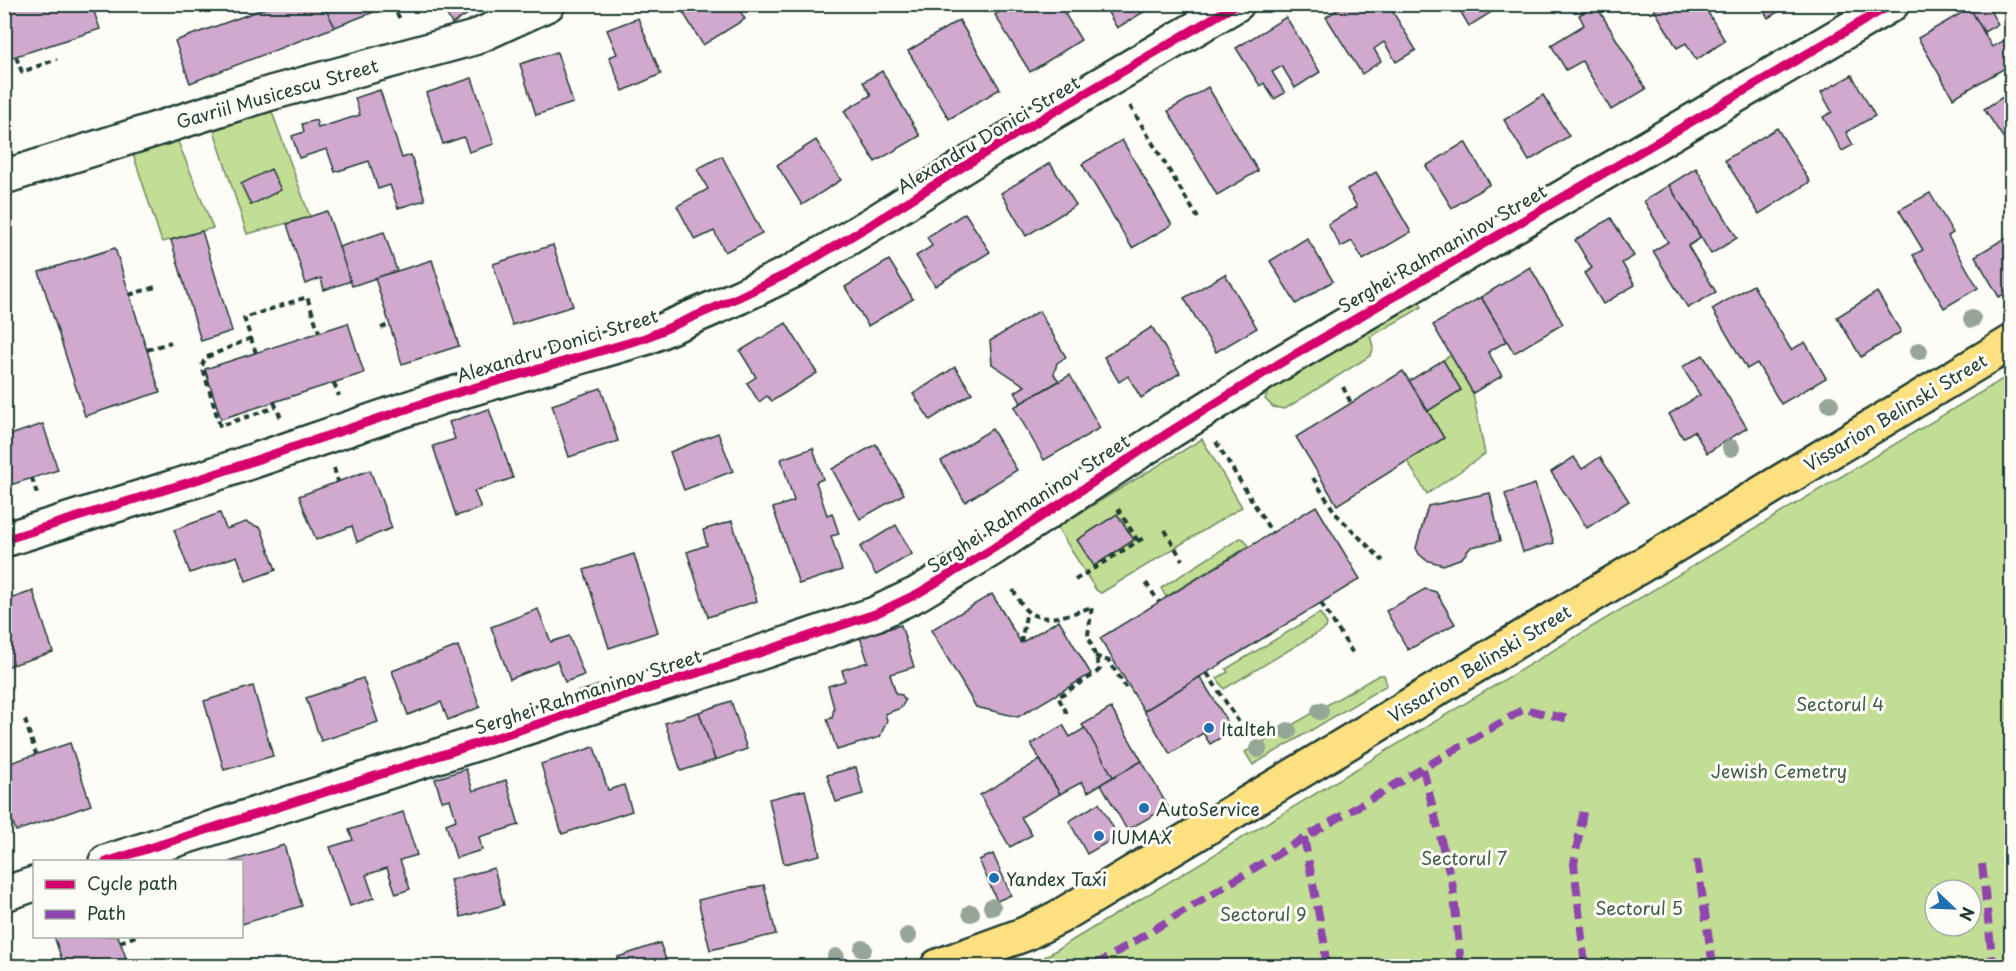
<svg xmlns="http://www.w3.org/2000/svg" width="2016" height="971" viewBox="0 0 2016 971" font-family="'Playpen Sans',sans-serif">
<rect width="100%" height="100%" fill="#fdfcf7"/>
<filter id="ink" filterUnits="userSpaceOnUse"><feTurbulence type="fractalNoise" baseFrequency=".0167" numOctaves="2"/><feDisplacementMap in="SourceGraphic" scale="12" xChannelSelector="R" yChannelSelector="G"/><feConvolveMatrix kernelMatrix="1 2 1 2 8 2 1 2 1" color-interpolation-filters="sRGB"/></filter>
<g filter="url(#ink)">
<g fill="#c2dd94" stroke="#708d64" stroke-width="1.5" fill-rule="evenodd">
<path d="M271,109L310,217L247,234L212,124Z"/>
<path d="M177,139L213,228L162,242L133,154Z"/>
<path d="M1419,302L1422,307L1370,337C1373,345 1375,349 1370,356L1285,409L1273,407L1265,399L1269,388Z"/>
<path d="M1451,355L1473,393L1485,454L1427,494L1407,461L1444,438L1428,411L1461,390L1443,360Z"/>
<path d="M2011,374V966H1022L1043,958ZM1935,890H1971V926H1935Z"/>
<path d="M1202,439L1242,507L1101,593L1096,590L1057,527Z"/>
<path d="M1240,538L1244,539L1249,546L1166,597L1161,588Z"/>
<path d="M1320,613L1327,624L1326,628L1224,689L1217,678L1228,672L1226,669Z"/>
<path d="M1379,675H1384L1387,685L1253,765L1245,752Z"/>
</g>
<g fill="#d1a8ce" stroke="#1f3d34" stroke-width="1.5">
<path d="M4,4H97L92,6L100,29L4,60Z"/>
<path d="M277,4H323L335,27L190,83L175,41Z"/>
<path d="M323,4H382L384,8L335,27Z"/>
<path d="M441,4H484L452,24Z"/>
<path d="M687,4H736L745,19L703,45L681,9Z"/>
<path d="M1011,4H1059L1081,40L1030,72L995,15Z"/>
<path d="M1103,4H1157L1117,28Z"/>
<path d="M1340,4H1388L1416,50L1396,62L1384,42L1374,49L1381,61L1362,74L1326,17L1342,7Z"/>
<path d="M1456,4H1496L1498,8L1469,26Z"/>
<path d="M1651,4H1703L1725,41L1696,60L1686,43L1677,48Z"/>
<path d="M1760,4H1791L1768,18Z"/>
<path d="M1970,4H1986L1998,24L1984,32L1968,5Z"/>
<path d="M1596,5L1646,89L1611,110L1582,61L1566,70L1551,45L1584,25L1579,15Z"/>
<path d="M1970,8L1992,47L2008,38L2012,44V64L1953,98L1918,38Z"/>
<path d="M1286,17L1320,72L1295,88L1282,66L1272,72L1285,93L1274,99L1264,83L1260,86L1236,48Z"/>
<path d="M638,18L661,74L623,91L609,57L617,54L607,30Z"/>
<path d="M959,20L1000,89L949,119L908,51Z"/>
<path d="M557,52L573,103L536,115L520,64Z"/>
<path d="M882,71L920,136L875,162L844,111L871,95L863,82Z"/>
<path d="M1852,75L1875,116L1846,132L1853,145L1842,151L1823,117L1832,112L1821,92Z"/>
<path d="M472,78L494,144L469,152L464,137L443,144L426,93Z"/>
<path d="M1208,87L1258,171L1217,195L1168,111Z"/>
<path d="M380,90L402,158L411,155L425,200L398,208L390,185L378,189L369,161L335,172L327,149L299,158L292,136L304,132L302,124L316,120L318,128L360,115L355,98Z"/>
<path d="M2012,91V151L1984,109Z"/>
<path d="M1543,95L1569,136L1529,161L1504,120Z"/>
<path d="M1777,128L1810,182L1759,214L1725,160Z"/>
<path d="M816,140L841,180L802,205L777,165Z"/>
<path d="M1122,140L1172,225L1132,248L1082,164Z"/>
<path d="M1465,142L1490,184L1452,208L1426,166Z"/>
<path d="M722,156L762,233L725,252L714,231L695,240L677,206L708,189L697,169Z"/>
<path d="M1050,163L1076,205L1026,236L1001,193Z"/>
<path d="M1696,168L1737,238L1711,254L1669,185Z"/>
<path d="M271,169L281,190L251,205L241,184Z"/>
<path d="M1376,172L1411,232L1363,260L1352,241L1341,247L1328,224L1357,207L1347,189Z"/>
<path d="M1669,185L1701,238L1688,246L1716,292L1688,308L1653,251L1668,242L1644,201Z"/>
<path d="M1930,193L1953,233L1948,236L1978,288L1944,308L1913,255L1923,250L1899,210Z"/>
<path d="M327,211L351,281L324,290L321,278L306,284L287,224Z"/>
<path d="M965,213L990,252L935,286L916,256L932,246L927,237Z"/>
<path d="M1611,218L1634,256L1622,263L1635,285L1603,304L1584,273L1592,268L1575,240Z"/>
<path d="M202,231L232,331L201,341L171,240Z"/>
<path d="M384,232L397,271L352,286L339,247Z"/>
<path d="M2012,234V289L1999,297L1975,256Z"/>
<path d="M1307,238L1333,281L1296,304L1270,261Z"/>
<path d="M553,245L573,306L512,325L493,264Z"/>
<path d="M115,248L160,392L85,416L39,272Z"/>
<path d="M432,260L459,346L402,364L375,278Z"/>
<path d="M889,260L913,299L868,326L845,287Z"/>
<path d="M1530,267L1563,324L1514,353L1481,297Z"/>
<path d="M1225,274L1257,328L1216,352L1184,298Z"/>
<path d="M1753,285L1791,350L1805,342L1826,378L1781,404L1757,363L1747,369L1712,309Z"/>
<path d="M1877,292L1901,332L1861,357L1837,317Z"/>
<path d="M1481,297L1507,341L1488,352L1502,376L1473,393L1433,325Z"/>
<path d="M1039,311L1066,357L1057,363L1054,374L1059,381L1021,403L1015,392L1025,386L992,364L990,341Z"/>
<path d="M348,323L364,373L221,419L205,369Z"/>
<path d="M786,323L817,373L772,401L767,396L759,402L747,383L756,377L740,351Z"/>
<path d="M1152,327L1180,373L1141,398L1128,376L1119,382L1104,357Z"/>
<path d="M1703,355L1747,428L1707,453L1694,431L1683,438L1669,414L1700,395L1682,367Z"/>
<path d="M1443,360L1461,390L1428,411L1409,381Z"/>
<path d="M955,367L972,393L930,420L913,394Z"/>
<path d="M1403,371L1444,438L1337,505L1296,437Z"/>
<path d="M1070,375L1100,428L1044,460L1014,407Z"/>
<path d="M601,388L618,441L569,457L552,405Z"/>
<path d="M489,409L513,478L474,491L481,508L456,516L433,446L455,439L449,422Z"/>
<path d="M43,424L58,470L4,487V437Z"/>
<path d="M992,429L1017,470L965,502L941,461Z"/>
<path d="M718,433L733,471L684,490L670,452Z"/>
<path d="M876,444L904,494L860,519L832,469Z"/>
<path d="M813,448L823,479L816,482L827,515L832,513L839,534L831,536L842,570L799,584L773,508L794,501L781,459Z"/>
<path d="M1574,457L1582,469L1600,457L1629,501L1587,528L1551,472Z"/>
<path d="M370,470L392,528L357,542L352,526L316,540L299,496Z"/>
<path d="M1535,484L1554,543L1523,552L1505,494Z"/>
<path d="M1490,493L1500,541L1471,547L1462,558L1443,565L1426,560L1419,554L1416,548L1428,506Z"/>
<path d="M1316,506L1360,579L1144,711L1100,638Z"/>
<path d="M220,513L226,529L246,522L261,528L276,570L246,581L237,556L190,573L174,530Z"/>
<path d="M1117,514L1134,540L1094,566L1077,540Z"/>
<path d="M732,521L757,601L708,617L687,552L707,545L703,530Z"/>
<path d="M896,525L912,554L876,575L860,547Z"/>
<path d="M634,554L658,632L609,648L584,570Z"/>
<path d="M1425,589L1436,592L1455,624L1408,650L1386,611Z"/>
<path d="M33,591L53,652L6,667L4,601Z"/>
<path d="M992,594L1021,643L1059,620L1091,674L1018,717L976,707L931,630Z"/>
<path d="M538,609L551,642L569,636L584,675L565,682L557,661L510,679L491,627Z"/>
<path d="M901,625L914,667L890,674L896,694L902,695L905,701L901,708L885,714L887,720L880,737L837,750L827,719L832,718L834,708L828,686L845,681L842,670L868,662L860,637Z"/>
<path d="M458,646L480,707L448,720L441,702L408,715L392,671Z"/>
<path d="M1200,677L1229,724L1221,729L1225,735L1210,744L1203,733L1170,754L1144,711Z"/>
<path d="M363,678L378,722L321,741L306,698Z"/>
<path d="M253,686L273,756L224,770L204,701Z"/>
<path d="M731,701L747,749L715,760L699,712Z"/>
<path d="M1111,708L1142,761L1113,777L1082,725Z"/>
<path d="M699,712L715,760L681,771L665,723Z"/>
<path d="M1063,725L1070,737L1085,728L1113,777L1088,792L1082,782L1060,794L1031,744Z"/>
<path d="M70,743L91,805L16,831L4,799V765Z"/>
<path d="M594,747L608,790L624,785L632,811L562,834L541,764Z"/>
<path d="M1040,760L1060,794L1021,817L1032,835L1010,847L980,795Z"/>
<path d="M1142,761L1168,807L1127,830L1101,784Z"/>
<path d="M856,767L863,794L836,802L827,775Z"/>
<path d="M466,769L473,791L506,780L519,825L479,837L482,850L456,858L446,824L456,820L450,799L442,801L435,779Z"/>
<path d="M805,790L820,855L784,864L769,799Z"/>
<path d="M1099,803L1118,836L1087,854L1069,821Z"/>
<path d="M403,812L417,855L400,860L410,889L396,894L387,868L366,875L374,898L350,906L330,847L353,840L349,830Z"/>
<path d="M284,845L302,906L242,924V862H229Z"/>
<path d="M993,854L1011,895L997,901L979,860Z"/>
<path d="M494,868L504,905L461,917L450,880Z"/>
<path d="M764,885L776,934L710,950L698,900Z"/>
<path d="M54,936H118L129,966H64Z"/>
<path d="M660,943L668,966H622L618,957Z"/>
</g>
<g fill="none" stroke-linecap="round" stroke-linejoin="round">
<g stroke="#1f3d34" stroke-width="38">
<g id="minor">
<path d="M4,177L271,93L474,38L548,4"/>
<path d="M4,540L209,476L439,398L645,338L739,297L793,271L872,224L996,146L1237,4"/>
<path d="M106,862L741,659L875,614L917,594L992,549L1171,431L1277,365L1892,4"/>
<path d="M4,894L34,884"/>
</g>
</g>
<g stroke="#1f3d34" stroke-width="38">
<path id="major" d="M938,966L1025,934L1059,917L2012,342"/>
</g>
<g stroke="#1f3d34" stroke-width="4" stroke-dasharray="6 4.5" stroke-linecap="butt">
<path d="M391,4L402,22"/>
<path d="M2001,4L2012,23"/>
<path d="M16,57L22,72L57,59"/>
<path d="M1130,106L1198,218"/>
<path d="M129,295L155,287"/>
<path d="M381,328L390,324"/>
<path d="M251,338L205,358L202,366L220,426L276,407"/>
<path d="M147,350L171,342"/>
<path d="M256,353L244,318L307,297L319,332"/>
<path d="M334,383L339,396"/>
<path d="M1343,387L1351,403"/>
<path d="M274,402L281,418"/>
<path d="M4,424L9,435"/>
<path d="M1216,442L1272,533"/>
<path d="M334,468L338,482"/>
<path d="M32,478L37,494"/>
<path d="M1313,478L1336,514L1383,561"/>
<path d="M1118,509L1138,541"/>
<path d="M1165,530L1182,560"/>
<path d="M1075,580L1145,537"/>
<path d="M1146,583L1159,602"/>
<path d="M1013,590C1017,596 1021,605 1026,610C1043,626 1073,613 1092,607L1088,635L1100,669L1095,674L1058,697L1069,717"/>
<path d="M1321,603L1354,655"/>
<path d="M1021,643L1027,610"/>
<path d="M1095,656L1109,661L1126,688"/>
<path d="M1207,673L1240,724"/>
<path d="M25,720L36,754"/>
<path d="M120,942L136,936"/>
</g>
<use href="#minor" stroke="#fdfcf7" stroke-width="33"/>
<use href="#major" stroke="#fde080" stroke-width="33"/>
<g stroke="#8e44ad" stroke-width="8" stroke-dasharray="15 8" stroke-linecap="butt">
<path d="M1423,769L1453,887L1461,966"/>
<path d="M1583,812L1574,864L1585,966"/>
<path d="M1304,838L1324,941L1326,966"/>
<path d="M1697,860L1713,966"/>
<path d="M1982,864L1993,966"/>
<path d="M1094,966L1304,838L1524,709L1569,719"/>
</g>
<g stroke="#fdfcf7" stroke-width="13">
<g id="cycleway">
<path d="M4,540L209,476L439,398L645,338L739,297L793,271L872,224L996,146L1237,4"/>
<path d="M106,862L741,659L875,614L917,594L992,549L1171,431L1277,365L1892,4"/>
</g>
</g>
<use href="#cycleway" stroke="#d6006c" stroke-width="9"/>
</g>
<g fill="#95a596">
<circle cx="1972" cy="319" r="9"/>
<circle cx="1919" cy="351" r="9"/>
<circle cx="1830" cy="404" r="9"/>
<circle cx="1731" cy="448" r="9"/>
<circle cx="1320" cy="711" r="9"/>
<circle cx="1288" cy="731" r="9"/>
<circle cx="1258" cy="749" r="9"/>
<circle cx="992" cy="907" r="9"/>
<circle cx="971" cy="913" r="9"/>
<circle cx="908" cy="936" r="9"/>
<circle cx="863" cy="949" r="9"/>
<circle cx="836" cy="957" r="9"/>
</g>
</g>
<g fill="#1f6fb2" stroke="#fdfcf7" stroke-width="2">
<circle cx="1209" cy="728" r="6"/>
<circle cx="1144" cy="808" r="6"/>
<circle cx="1099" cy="836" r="6"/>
<circle cx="994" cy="878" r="6"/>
</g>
<g text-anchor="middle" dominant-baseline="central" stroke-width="6" stroke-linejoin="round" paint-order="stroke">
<g font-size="18" fill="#1f3d34" stroke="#fdfcf7">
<text transform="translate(277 93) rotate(-16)">Gavriil Musicescu Street</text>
<text transform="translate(988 134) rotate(-31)">Alexandru Donici Street</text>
<text transform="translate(1442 248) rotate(-30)">Serghei Rahmaninov Street</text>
<text transform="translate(557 345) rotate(-17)">Alexandru Donici Street</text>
<text transform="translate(1895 412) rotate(-31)">Vissarion Belinski Street</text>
<text transform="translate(1028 503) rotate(-33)">Serghei Rahmaninov Street</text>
<text transform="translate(1479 663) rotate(-31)">Vissarion Belinski Street</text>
<text transform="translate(588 691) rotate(-18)">Serghei Rahmaninov Street</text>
</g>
<g font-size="18" fill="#405d47" stroke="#fdfcf7">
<text x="1840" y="703">Sectorul 4</text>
<text x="1779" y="770">Jewish Cemetry</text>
<text x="1464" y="857">Sectorul 7</text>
<text x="1639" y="907">Sectorul 5</text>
<text x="1263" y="913">Sectorul 9</text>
</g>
<g font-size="18" fill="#1f3d34" stroke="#fdfcf7" text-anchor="start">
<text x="1221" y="728">Italteh</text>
<text x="1156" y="808">AutoService</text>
<text x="1111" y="836">IUMAX</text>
<text x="1006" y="878">Yandex Taxi</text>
</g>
</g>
<rect width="2016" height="971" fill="none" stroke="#fdfcf7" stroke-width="24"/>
<rect x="12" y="12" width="1992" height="947" fill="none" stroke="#1f3d34" stroke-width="2" filter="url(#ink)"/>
<rect x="33" y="860" width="210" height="78" fill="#fdfcf7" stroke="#a4b0a9" stroke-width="1.5"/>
<rect x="45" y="880" width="30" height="9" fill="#d6006c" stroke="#a4b0a9" stroke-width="1.5"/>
<text x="87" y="890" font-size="18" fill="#1f3d34">Cycle path</text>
<rect x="45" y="910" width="30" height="9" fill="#8e44ad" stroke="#a4b0a9" stroke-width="1.5"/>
<text x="87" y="920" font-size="18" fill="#1f3d34">Path</text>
<g transform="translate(1953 908) rotate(113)"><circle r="28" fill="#fdfcf7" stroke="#a4b0a9" stroke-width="1.5"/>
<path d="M0-4.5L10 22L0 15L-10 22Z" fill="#1f6fb2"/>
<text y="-9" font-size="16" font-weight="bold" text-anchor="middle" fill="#1f3d34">N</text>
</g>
</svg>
